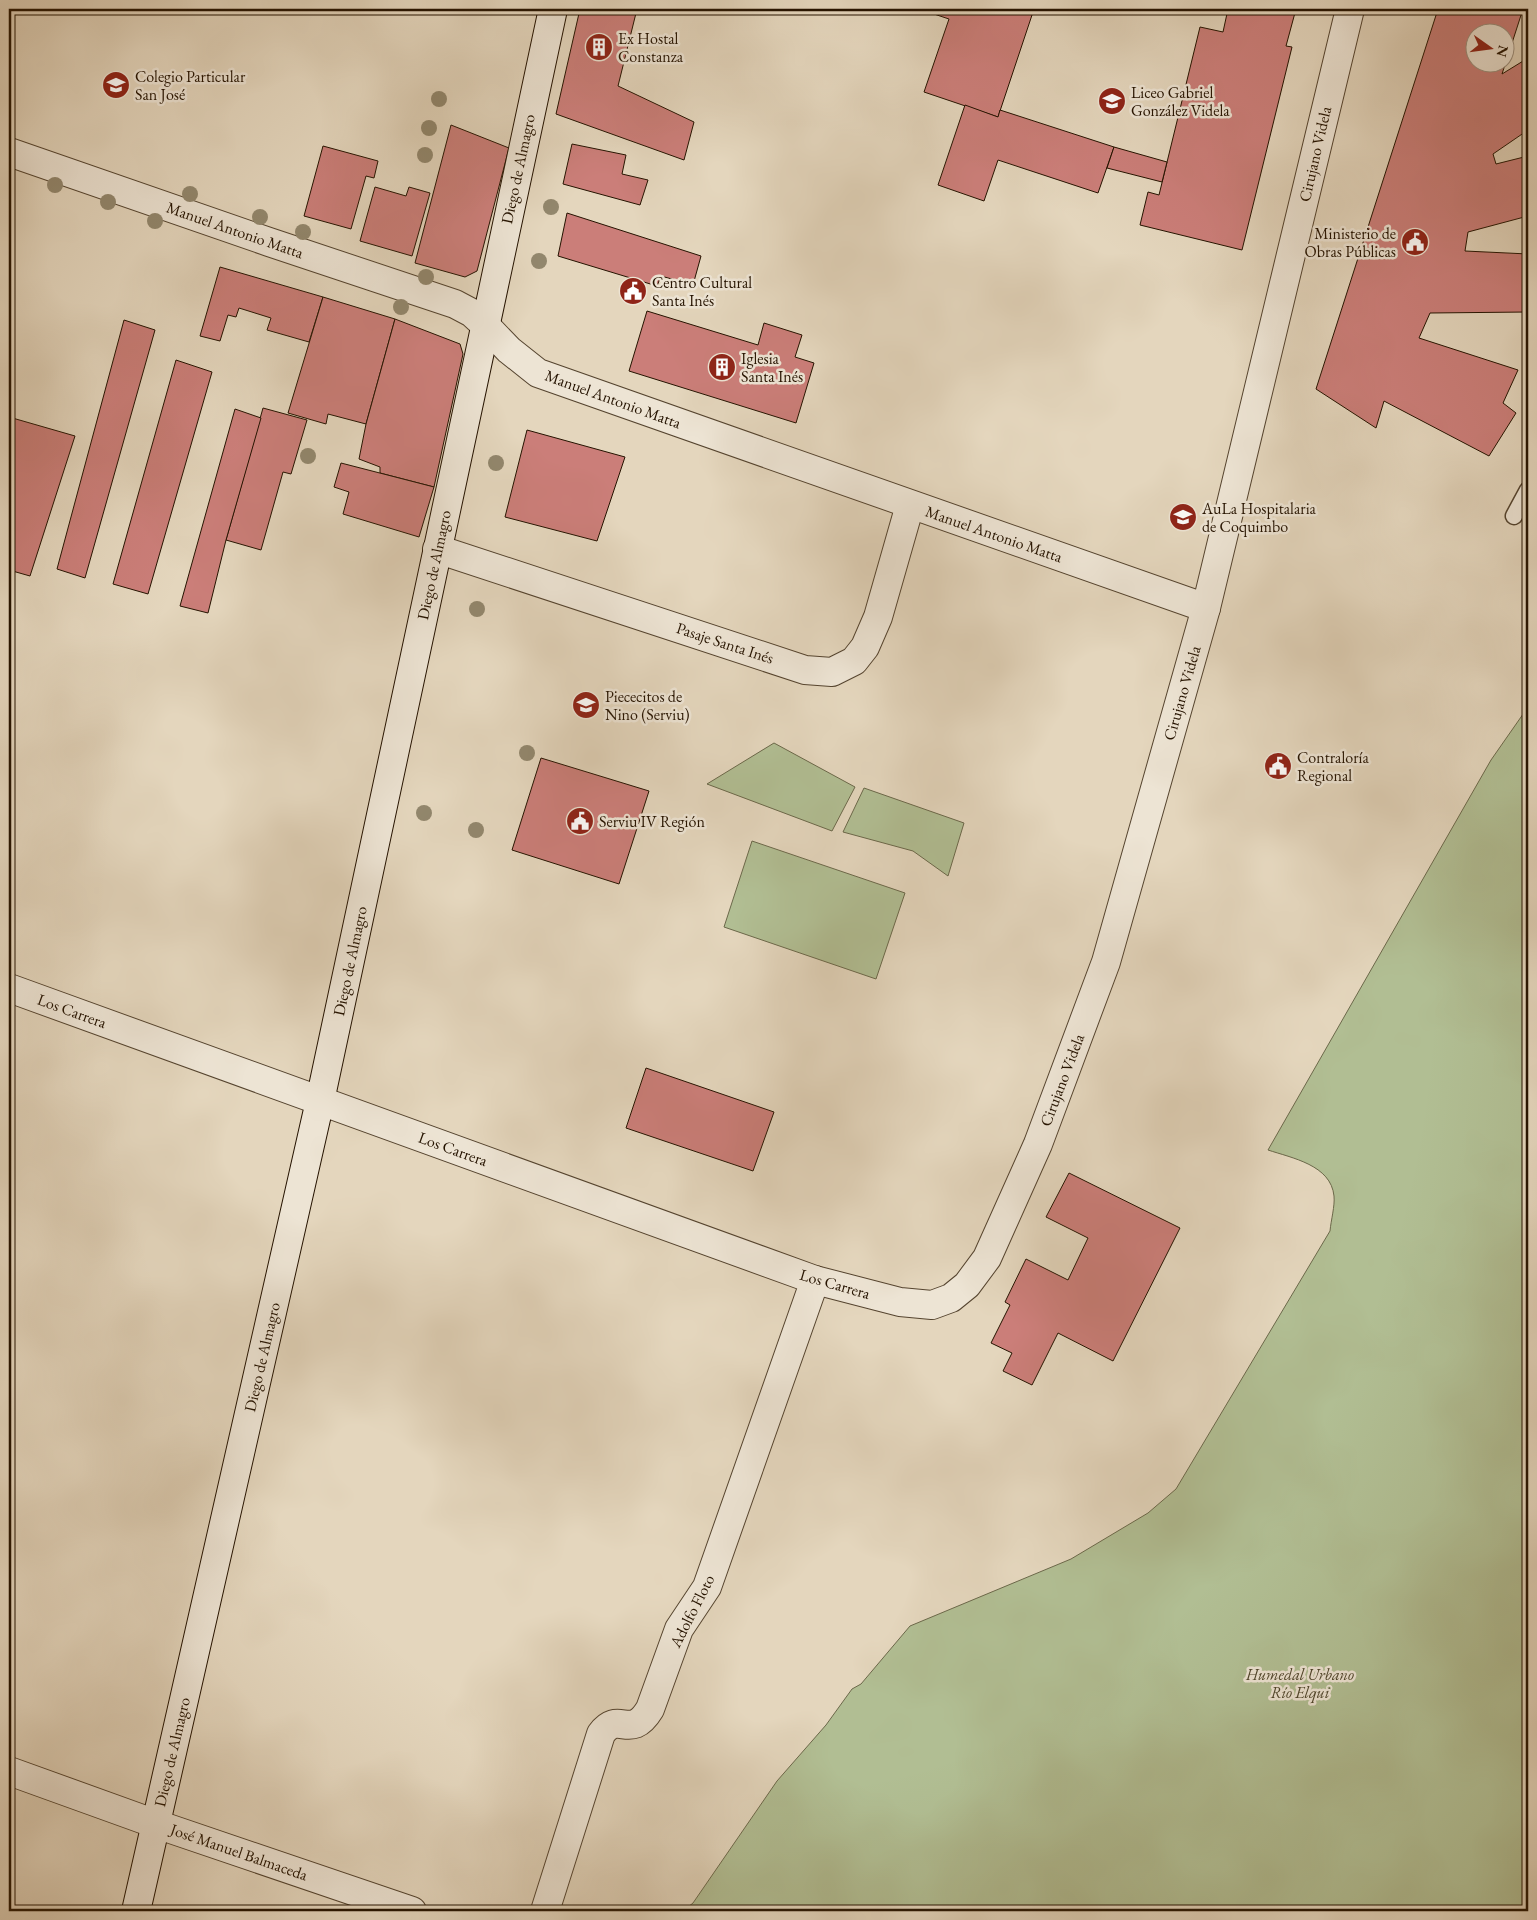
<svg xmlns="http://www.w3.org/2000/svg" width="1537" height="1920" viewBox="0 0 1537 1920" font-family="'EB Garamond',serif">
<rect width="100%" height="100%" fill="#e4d6bd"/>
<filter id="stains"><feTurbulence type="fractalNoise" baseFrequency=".004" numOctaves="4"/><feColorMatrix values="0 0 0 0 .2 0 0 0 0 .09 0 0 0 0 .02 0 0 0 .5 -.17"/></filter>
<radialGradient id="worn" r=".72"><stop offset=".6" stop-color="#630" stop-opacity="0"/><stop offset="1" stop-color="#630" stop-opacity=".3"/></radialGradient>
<g fill="#b1be93" stroke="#6b684a">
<path d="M1528,707V1911H683L693,1903L777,1781L826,1725L852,1689L861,1684L910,1626L1071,1559L1148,1513L1176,1489L1330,1231C1331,1220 1335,1206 1334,1196C1331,1165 1292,1158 1268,1150L1491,760Z"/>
<path d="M774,743L855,787L832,831L707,784Z"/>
<path d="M864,788L964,823L948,876L913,851L843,832Z"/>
<path d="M752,841L905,893L876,979L724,927Z"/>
</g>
<g fill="#cb7e79" stroke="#251300" fill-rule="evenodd">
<path d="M580,9H637L618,86L694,122L684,160L556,114Z"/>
<path d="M919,9H1034L998,117L924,92L949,19Z"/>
<path d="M1228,9H1296L1286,46L1292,47L1242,250L1140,225L1148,192L1159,195L1200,27L1223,32Z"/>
<path d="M1438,9H1523L1502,74L1528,58V130L1493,154L1496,164L1528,156V216L1468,232L1465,251L1528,254V312L1430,313L1419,338L1518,370L1503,403L1516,413L1489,456L1384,401L1376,428L1316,389ZM1474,32H1504V62H1474Z"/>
<path d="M965,105L998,117L1000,110L1114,147L1098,193L998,160L984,201L938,185Z"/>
<path d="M451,125L509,148L477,271L465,277L415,263Z"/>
<path d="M572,144L626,155L622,174L648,180L640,205L563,184Z"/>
<path d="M323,146L378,161L374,178L366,176L351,229L304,216Z"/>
<path d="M1114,147L1167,162L1162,182L1107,168Z"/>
<path d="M375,187L406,196L409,187L430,193L412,256L360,241Z"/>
<path d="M567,213L701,256L693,285L661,276L657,286L558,256Z"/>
<path d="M220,267L323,297L309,342L267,330L271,318L239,308L236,317L228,315L220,341L200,336Z"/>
<path d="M323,297L395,319L366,424L328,414L326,424L288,413Z"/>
<path d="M647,311L758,345L764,323L802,335L795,357L814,363L796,423L629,371Z"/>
<path d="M395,319L460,344L463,354L434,487L380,473V467L359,459L366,424Z"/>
<path d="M124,320L155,330L85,578L57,569Z"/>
<path d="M176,360L212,372L148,594L113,584Z"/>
<path d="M263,408L307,420L291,474L283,472L261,550L226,540Z"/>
<path d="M235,409L261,418L226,540L208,613L180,606Z"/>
<path d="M9,417L75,436L30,576L9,570Z"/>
<path d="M527,430L625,457L597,541L505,517Z"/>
<path d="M341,463L434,487L419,537L343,514L349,492L334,487Z"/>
<path d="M541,758L649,791L619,884L512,850Z"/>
<path d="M646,1068L774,1112L753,1171L626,1128Z"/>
<path d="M1069,1173L1180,1228L1113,1361L1058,1333L1032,1385L1003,1371L1012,1353L991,1343L1010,1305L1005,1302L1026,1259L1068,1280L1088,1238L1046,1217Z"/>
</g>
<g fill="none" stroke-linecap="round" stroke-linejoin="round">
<g stroke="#55442f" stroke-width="19">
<path id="service" d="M1514,516L1528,490"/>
</g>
<g stroke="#55442f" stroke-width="30">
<g id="minor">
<path d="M485,325L509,350L538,373L1206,608"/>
<path d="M437,549L805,670L832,672L854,661L865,647L878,617L910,505"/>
<path d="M9,1771L156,1824L412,1911"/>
<path d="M545,1911L601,1734C619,1709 630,1742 650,1709L679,1629L707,1587L815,1280"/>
</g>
</g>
<g stroke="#55442f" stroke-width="30">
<g id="tertiary">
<path d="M9,152L269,242L455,304L472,313L485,325"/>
<path d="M9,988L815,1280L900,1302L932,1305L951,1298L967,1285L987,1258L1038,1144L1106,962L1206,608L1350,9"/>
</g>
</g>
<g stroke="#251300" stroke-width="30">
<path id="secondary" d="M136,1911L320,1101L553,9"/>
</g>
<use href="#service" stroke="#ede4d4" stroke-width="16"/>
<use href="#minor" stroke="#ede4d4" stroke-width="28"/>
<use href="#tertiary" stroke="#ede4d4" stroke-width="28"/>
<use href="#secondary" stroke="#ede4d4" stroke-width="28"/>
</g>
<g fill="#92876d">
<circle cx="439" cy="99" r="8"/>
<circle cx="429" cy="128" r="8"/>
<circle cx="425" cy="155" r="8"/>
<circle cx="55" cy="185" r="8"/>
<circle cx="190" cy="194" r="8"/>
<circle cx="108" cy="202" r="8"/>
<circle cx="551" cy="207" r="8"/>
<circle cx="260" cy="217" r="8"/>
<circle cx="155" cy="221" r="8"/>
<circle cx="303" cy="232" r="8"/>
<circle cx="539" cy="261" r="8"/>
<circle cx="426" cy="277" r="8"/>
<circle cx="401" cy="307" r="8"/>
<circle cx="308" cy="456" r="8"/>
<circle cx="496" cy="463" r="8"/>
<circle cx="477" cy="609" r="8"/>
<circle cx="527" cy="753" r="8"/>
<circle cx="424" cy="813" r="8"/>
<circle cx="476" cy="830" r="8"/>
</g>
<defs>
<g id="building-disc" transform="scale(1.4375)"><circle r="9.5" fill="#8f2418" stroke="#ede4d4"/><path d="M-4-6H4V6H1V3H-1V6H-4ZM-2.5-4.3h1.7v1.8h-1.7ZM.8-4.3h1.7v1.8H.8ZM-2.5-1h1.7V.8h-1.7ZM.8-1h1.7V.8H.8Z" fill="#fff"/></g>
<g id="school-disc" transform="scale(1.4375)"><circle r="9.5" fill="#8f2418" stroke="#ede4d4"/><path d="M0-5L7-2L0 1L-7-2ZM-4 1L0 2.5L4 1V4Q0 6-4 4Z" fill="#fff"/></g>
<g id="civic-disc" transform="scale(1.4375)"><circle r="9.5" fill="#8f2418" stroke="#ede4d4"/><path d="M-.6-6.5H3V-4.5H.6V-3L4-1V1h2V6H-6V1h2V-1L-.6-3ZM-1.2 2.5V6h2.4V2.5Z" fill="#fff"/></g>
</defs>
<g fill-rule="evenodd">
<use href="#building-disc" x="599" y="47"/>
<use href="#school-disc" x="116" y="85"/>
<use href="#school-disc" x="1112" y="101"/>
<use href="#civic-disc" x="1415" y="242"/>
<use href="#civic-disc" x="633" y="291"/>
<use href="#building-disc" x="722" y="367"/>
<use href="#school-disc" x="1183" y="517"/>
<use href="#school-disc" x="586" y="705"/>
<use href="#civic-disc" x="1278" y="766"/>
<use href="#civic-disc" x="580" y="821"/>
</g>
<g text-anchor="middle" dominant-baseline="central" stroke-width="5" stroke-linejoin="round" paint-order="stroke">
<g font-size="16" fill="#251300" stroke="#ede4d4" text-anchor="start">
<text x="618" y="38">Ex Hostal<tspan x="618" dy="18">Constanza</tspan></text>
<text x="135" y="76">Colegio Particular<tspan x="135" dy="18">San José</tspan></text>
<text x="1131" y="92">Liceo Gabriel<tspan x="1131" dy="18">González Videla</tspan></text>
<text x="1396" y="233" text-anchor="end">Ministerio de<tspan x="1396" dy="18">Obras Públicas</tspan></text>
<text x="652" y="282">Centro Cultural<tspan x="652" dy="18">Santa Inés</tspan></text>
<text x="741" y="358">Iglesia<tspan x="741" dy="18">Santa Inés</tspan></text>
<text x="1202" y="508">AuLa Hospitalaria<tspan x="1202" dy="18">de Coquimbo</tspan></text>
<text x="605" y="696">Piececitos de<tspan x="605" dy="18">Nino (Serviu)</tspan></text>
<text x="1297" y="757">Contraloría<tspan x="1297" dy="18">Regional</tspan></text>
<text x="599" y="821">Serviu IV Región</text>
</g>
<g font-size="16" fill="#251300" stroke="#ede4d4">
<text transform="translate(1315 154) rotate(-77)">Cirujano Videla</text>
<text transform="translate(518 169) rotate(-78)">Diego de Almagro</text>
<text transform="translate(235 230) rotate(19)">Manuel Antonio Matta</text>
<text transform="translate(613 399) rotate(20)">Manuel Antonio Matta</text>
<text transform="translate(994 534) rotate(19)">Manuel Antonio Matta</text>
<text transform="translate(434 565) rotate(-78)">Diego de Almagro</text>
<text transform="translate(725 643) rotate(18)">Pasaje Santa Inés</text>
<text transform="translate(1182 693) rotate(-74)">Cirujano Videla</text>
<text transform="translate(350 961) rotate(-78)">Diego de Almagro</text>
<text transform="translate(72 1011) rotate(20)">Los Carrera</text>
<text transform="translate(1062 1080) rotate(-69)">Cirujano Videla</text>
<text transform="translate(453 1149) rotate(20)">Los Carrera</text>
<text transform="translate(835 1284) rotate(16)">Los Carrera</text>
<text transform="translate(262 1357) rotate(-77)">Diego de Almagro</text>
<text transform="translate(692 1611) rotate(-63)">Adolfo Floto</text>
<text transform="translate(172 1752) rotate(-77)">Diego de Almagro</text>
<text transform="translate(239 1852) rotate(19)">José Manuel Balmaceda</text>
</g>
<g font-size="16" font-style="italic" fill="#4f462c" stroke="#ede4d4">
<text x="1300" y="1674">Humedal Urbano<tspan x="1300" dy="18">Río Elqui</tspan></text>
</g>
</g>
<rect width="1537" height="1920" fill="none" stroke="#e4d6bd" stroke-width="30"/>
<rect x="10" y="10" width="1517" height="1900" fill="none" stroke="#251300" stroke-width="2.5"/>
<rect x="15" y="15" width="1507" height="1890" fill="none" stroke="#251300"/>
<g transform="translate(1490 48) rotate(104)"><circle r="24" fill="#ede4d4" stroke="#9d907f"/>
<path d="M0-4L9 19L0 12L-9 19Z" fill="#8f2418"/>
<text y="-8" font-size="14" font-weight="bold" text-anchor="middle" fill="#251300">N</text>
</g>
<rect width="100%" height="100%" filter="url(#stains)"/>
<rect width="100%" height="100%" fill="url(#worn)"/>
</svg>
